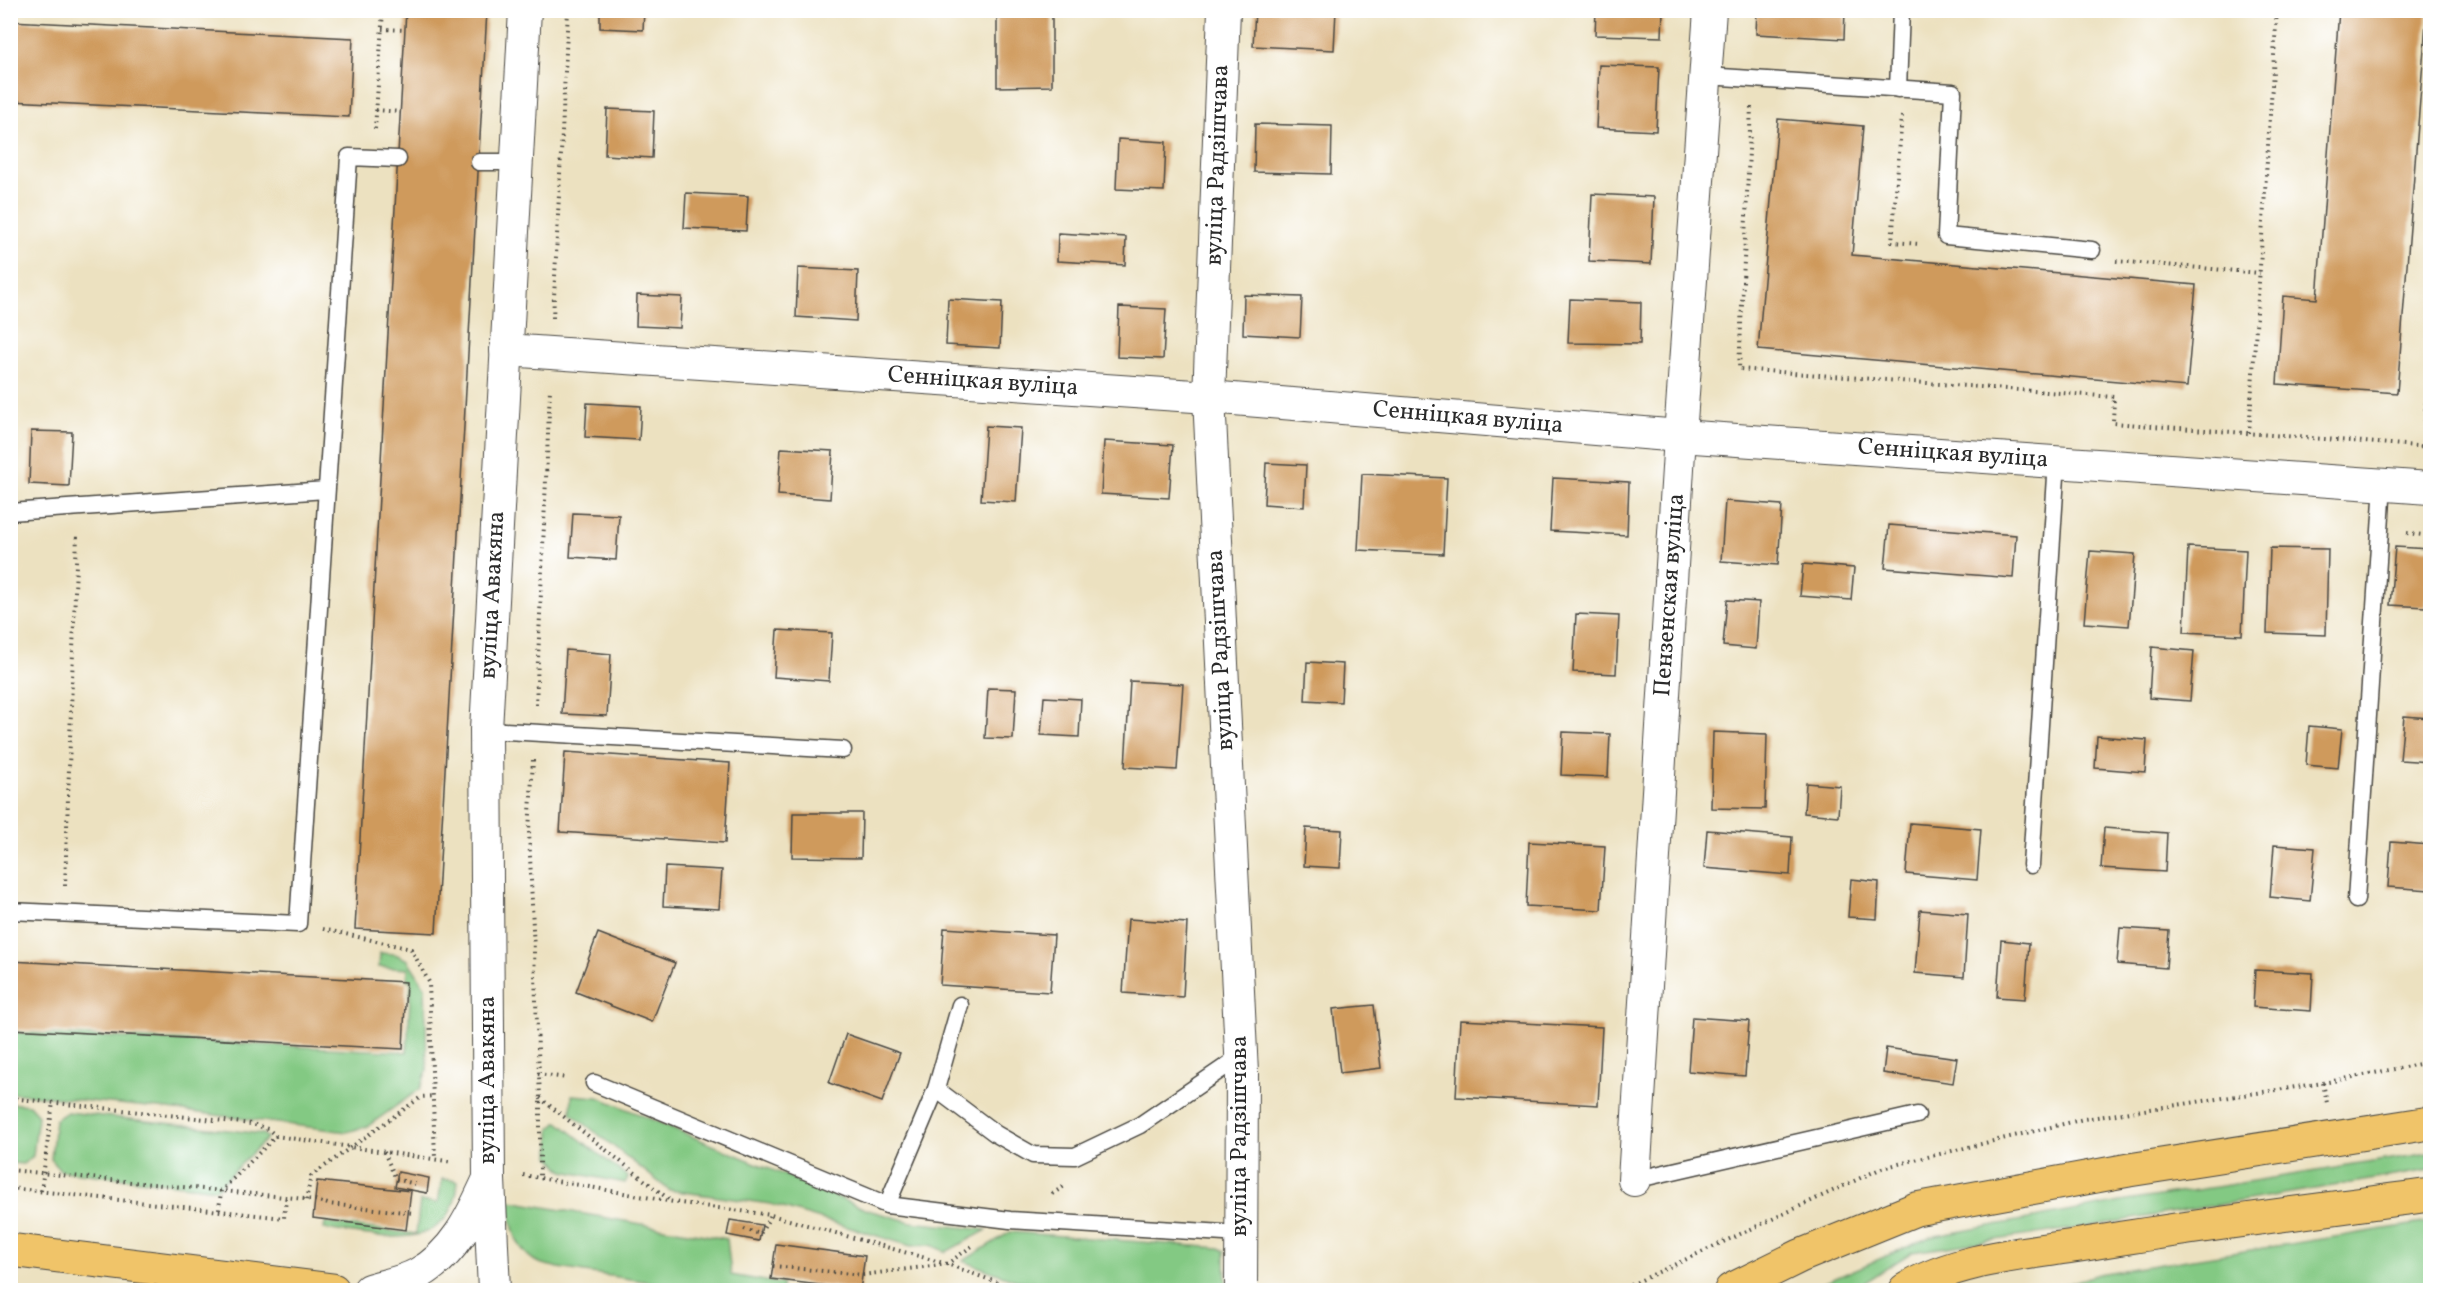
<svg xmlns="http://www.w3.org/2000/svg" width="2441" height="1301" viewBox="0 0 2441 1301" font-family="Vollkorn,serif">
<rect width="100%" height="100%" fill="#fff"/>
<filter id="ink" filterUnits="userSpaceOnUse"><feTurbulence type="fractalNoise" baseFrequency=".0167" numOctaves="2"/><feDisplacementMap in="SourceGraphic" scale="12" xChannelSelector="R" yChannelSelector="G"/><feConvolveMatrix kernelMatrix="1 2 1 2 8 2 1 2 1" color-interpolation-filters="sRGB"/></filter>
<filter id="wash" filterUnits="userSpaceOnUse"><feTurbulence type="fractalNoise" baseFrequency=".008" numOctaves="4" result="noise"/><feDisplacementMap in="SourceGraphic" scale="24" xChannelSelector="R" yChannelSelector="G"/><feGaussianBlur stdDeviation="1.35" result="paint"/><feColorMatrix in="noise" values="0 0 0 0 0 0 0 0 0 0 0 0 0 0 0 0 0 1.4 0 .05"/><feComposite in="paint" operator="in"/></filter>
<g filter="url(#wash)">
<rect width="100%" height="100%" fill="#ece1c0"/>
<g fill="#83c983" stroke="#577a57" stroke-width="1.5">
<path d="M380,953L395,954L408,960L425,987L427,1070L420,1089L368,1126L347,1132L168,1109L11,1093V1032L407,1052L411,981L407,980L408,969L379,967Z"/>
<path d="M572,1095L598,1097L868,1210L911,1222L987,1230L946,1252L931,1245L911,1246L770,1204L669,1190L571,1113Z"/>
<path d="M10,1103L29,1105L38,1115L33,1156L23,1164L11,1163Z"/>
<path d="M67,1112L263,1134L267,1138L216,1189L61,1171L51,1159L55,1120Z"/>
<path d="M558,1122L628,1177L625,1183L563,1171L550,1157V1128Z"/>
<path d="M2430,1153V1170L2078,1228L1912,1252L1853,1290H1808L1930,1237L2121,1202Z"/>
<path d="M442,1179L458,1181C454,1258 375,1235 324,1229L325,1223L416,1234L420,1201L438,1203Z"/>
<path d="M510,1201L727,1239L731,1275L783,1284L781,1290H701L559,1268C552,1266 542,1265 535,1261C514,1248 510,1223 510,1201Z"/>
<path d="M2430,1222V1290H2049L2098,1274Z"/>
<path d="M1010,1232L1220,1248L1225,1251L1226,1290H1098L1015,1280L963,1261Z"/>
</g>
<g id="blocks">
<g fill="#cf9a5b">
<path d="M406,10H487L436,933L355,929Z"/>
<path d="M600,10H644L643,30L600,28Z"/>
<path d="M1255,10H1336L1334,50L1253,46Z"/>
<path d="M1596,10H1663L1662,37L1595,35Z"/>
<path d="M1757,10H1845L1844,39L1756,34Z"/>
<path d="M2339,10H2427L2397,393L2277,384L2283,296L2317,299Z"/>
<path d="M997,15H1052V86L997,87Z"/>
<path d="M10,21L353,38L349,117L10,101Z"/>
<path d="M1599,65L1659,67L1656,131L1596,128Z"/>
<path d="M607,109L654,111L652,158L605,155Z"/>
<path d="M1778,119L1863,126L1852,255L2196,285L2187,387L1758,350Z"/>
<path d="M1255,124L1332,126L1331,174L1254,172Z"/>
<path d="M1118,139L1166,142L1164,191L1116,189Z"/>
<path d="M686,193L748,196L746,231L684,228Z"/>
<path d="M1592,194L1654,197L1651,264L1589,261Z"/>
<path d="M1058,233L1126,237L1125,265L1057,261Z"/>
<path d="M798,268L858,271L856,321L796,317Z"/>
<path d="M637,295L682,297L680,328L636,326Z"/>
<path d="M1244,295L1302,297L1300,337L1243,334Z"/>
<path d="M948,299L1002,302L1000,348L946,345Z"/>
<path d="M1570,299L1641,302L1640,344L1568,343Z"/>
<path d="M1119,307L1166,309L1163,359L1117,357Z"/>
<path d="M587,403L641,406L639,440L585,437Z"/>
<path d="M986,426L1021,428L1016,502L981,500Z"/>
<path d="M31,431L72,432L69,486L29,484Z"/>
<path d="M1104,441L1173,445L1169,498L1101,494Z"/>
<path d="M781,448L833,451L830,499L778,495Z"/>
<path d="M1266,463L1306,465L1304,507L1264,504Z"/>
<path d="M1362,474L1447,478L1443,554L1358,550Z"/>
<path d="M1553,478L1629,482L1627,535L1550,531Z"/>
<path d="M1725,501L1782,505L1778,565L1721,561Z"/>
<path d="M573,513L619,515L616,560L570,557Z"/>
<path d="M1889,525L2016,535L2013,578L1885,568Z"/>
<path d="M2188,547L2246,550L2242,635L2184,632Z"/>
<path d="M2395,547L2430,549L2426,607L2390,605Z"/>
<path d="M2270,548L2328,549L2326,635L2267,633Z"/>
<path d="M2090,551L2135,554L2129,626L2084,623Z"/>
<path d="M1803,564L1854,568L1851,600L1800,596Z"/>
<path d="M1727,600L1759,602L1756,649L1723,646Z"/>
<path d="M1576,614L1619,616L1616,674L1573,672Z"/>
<path d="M777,630L832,633L829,681L774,677Z"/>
<path d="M2152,647L2194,651L2190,701L2149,698Z"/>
<path d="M566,650L611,654L607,716L562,714Z"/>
<path d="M1307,662L1343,664L1341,702L1305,700Z"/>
<path d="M1130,681L1183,684L1177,770L1125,767Z"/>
<path d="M988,688L1016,689L1013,739L985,738Z"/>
<path d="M1044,697L1081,699L1079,737L1041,735Z"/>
<path d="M2404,716L2430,718V762L2400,760Z"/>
<path d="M2309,726L2342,729L2338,768L2306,765Z"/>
<path d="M1563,732L1610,734L1608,777L1561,775Z"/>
<path d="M1713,732L1767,734L1765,809L1711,808Z"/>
<path d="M2097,736L2147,740L2145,772L2095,768Z"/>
<path d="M565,752L730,763L725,843L560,832Z"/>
<path d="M1806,783L1840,786L1838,816L1804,813Z"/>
<path d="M793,813H862L861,858L792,857Z"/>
<path d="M1910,823L1981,829L1977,880L1906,874Z"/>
<path d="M1306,828L1342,830L1340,868L1304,866Z"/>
<path d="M2104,828L2167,833L2165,872L2101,868Z"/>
<path d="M1707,830L1792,837L1790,875L1704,868Z"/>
<path d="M1529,842L1605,846L1601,910L1526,906Z"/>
<path d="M2391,842L2430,845V890L2388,887Z"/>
<path d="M2274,845L2315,848L2310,901L2270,897Z"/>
<path d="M665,867L722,870L719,909L663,906Z"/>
<path d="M1851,879L1879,882L1877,919L1848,917Z"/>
<path d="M1920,910L1968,914L1964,977L1915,973Z"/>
<path d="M1128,919L1187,923L1183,997L1123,993Z"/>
<path d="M944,928L1054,935L1050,992L940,985Z"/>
<path d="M2120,928L2169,931L2166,968L2117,964Z"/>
<path d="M598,933L675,963L652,1022L576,992Z"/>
<path d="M2001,940L2029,943L2025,999L1997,997Z"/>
<path d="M10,961L406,982L403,1049L10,1029Z"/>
<path d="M2255,970L2313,973L2311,1011L2253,1007Z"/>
<path d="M1374,1005L1381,1068L1340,1073L1333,1009Z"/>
<path d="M1692,1017L1749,1021L1745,1076L1688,1071Z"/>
<path d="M1460,1020L1602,1027L1598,1105L1456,1097Z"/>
<path d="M846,1034L900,1053L882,1102L829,1083Z"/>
<path d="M1886,1048L1957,1058L1953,1083L1883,1073Z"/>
<path d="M398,1172L429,1178L427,1193L395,1187Z"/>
<path d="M317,1181L411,1191L406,1230L313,1218Z"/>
<path d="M730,1220L762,1225L759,1241L727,1235Z"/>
<path d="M776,1244L865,1256L860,1290L771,1279Z"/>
</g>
</g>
</g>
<g filter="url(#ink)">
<use href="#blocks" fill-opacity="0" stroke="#484641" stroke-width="1.5"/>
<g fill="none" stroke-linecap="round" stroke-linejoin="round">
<g stroke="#484641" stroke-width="19">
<g id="lane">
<path d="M1706,76L1953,92L1946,236L2092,250"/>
<path d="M1898,89L1901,10"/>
<path d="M479,162H517"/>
<path d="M10,512L326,490"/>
<path d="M486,730L843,750"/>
<path d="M2031,865L2057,461"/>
<path d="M2356,900L2383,484"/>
<path d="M10,911L298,924L349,157L398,159"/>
<path d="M594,1083L887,1205L1010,1220L1241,1234"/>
<path d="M936,1089L996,1134L1033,1155L1075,1156L1140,1125L1241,1056"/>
<path d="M1634,1180L1917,1115"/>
<path d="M887,1205L936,1089L960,1005"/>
</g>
</g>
<g stroke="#484641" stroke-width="34">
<g id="street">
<path d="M1224,10L1209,397L1242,1073L1241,1290"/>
<path d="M506,350L1209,397L1680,436L2430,488"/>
<path d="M1634,1180L1680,436L1710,10"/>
<path d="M369,1290C385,1285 404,1282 418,1274C454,1254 471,1218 487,1183"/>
<path d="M494,1290L489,1179L486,730L525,10"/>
</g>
</g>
<g stroke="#484641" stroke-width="35">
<g id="primary">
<path d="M10,1250L333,1290"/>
<path d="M1731,1290L1800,1256L1916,1209L2129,1170L2430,1123"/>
<path d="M1905,1290C1955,1259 2022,1254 2080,1245C2196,1225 2313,1211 2430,1195"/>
</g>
</g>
<g stroke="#484641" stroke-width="4" stroke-dasharray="1.5 4.5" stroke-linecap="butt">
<path d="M382,29L405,30"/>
<path d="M1751,107L1739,369L2114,397L2113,423L2430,447"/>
<path d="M376,110L401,112"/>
<path d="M1902,116L1892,242L1920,244"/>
<path d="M375,129L383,10"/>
<path d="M2116,261L2260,273"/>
<path d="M553,318L568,10"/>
<path d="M2249,433L2277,10"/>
<path d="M2423,446L2430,338"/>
<path d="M2407,533L2430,536"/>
<path d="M536,705L550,389"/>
<path d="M533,760L529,831L540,1098V1179"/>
<path d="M65,886L77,534"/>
<path d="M323,929L411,949L429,982L435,1159"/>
<path d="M538,1074L567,1078"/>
<path d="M2323,1083L2327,1103"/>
<path d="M10,1098L252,1124L268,1129L276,1136L453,1162"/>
<path d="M540,1098L671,1201"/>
<path d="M384,1152L396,1179L415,1184"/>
<path d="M10,1170L315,1200L328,1204L414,1213"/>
<path d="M523,1175L673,1202L771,1215L947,1264L1012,1288L1028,1290"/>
<path d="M10,1188L284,1218L286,1199"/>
<path d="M41,1191L53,1102"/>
<path d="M1052,1194L1066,1185"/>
<path d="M306,1200L311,1176L421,1097L435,1096"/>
<path d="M219,1210L221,1191L276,1136"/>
<path d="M744,1229L760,1234L771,1215"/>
<path d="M773,1266L862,1275L947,1264L975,1244"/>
<path d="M1620,1290L1882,1168L2084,1119L2323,1083L2430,1062"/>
</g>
<use href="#lane" stroke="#fff" stroke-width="16"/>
<use href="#street" stroke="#fff" stroke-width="32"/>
<use href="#primary" stroke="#f0c469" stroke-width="33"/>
</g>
</g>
<g text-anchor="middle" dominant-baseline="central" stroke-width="5" stroke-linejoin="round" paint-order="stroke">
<g font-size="24" fill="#2b2b2b" stroke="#fff">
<text transform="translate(1218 165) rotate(-88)">вуліца Радзішчава</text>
<text transform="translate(983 382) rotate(4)">Сенніцкая вуліца</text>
<text transform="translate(1468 418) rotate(5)">Сенніцкая вуліца</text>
<text transform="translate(1953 454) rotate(4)">Сенніцкая вуліца</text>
<text transform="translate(493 595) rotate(-87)">вуліца Авакяна</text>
<text transform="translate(1670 595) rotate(-86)">Пензенская вуліца</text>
<text transform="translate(1221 650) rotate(-93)">вуліца Радзішчава</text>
<text transform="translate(488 1080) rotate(-90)">вуліца Авакяна</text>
<text transform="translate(1240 1136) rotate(-90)">вуліца Радзішчава</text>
</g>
</g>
<rect width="2441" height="1301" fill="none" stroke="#fff" stroke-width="36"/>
</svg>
